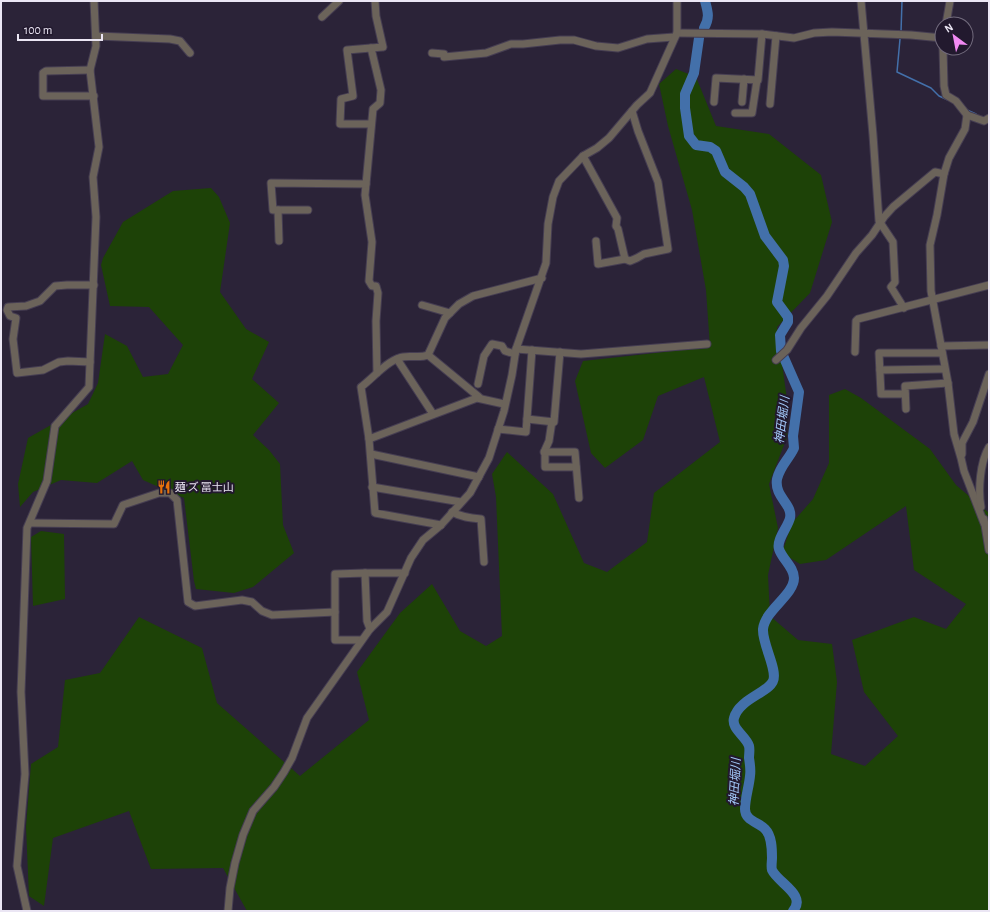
<svg xmlns="http://www.w3.org/2000/svg" width="990" height="912" viewBox="0 0 990 912" font-family="'Alegreya Sans','Noto Sans JP',sans-serif">
<rect width="100%" height="100%" fill="#2b2338"/>
<g fill="#1d4207">
<path d="M676,69L696,77L716,126L769,134L821,175L832,222L810,293L777,327L788,407L787,437L769,484L778,528L768,575L770,616L798,640L832,644L837,682L831,754L865,766L898,736L864,692L852,640L914,617L946,629L966,604L914,570L906,506L826,560L800,564L782,553L792,523L813,499L829,463V395L845,389L861,398L930,449L956,485L989,513V911H247L223,868L151,869L129,811L53,838L44,906L29,896L26,827L31,764L58,747L65,680L100,673L139,617L202,648L217,703L300,776L369,720L357,672L400,613L432,584L460,631L486,646L502,636L496,497L492,474L507,452L553,494L584,563L607,572L647,542L654,493L720,442L704,377L658,396L643,440L605,468L591,453L575,381L583,361L710,347L706,290L692,210L668,126L659,84Z"/>
<path d="M211,188L219,197L230,223L220,292L246,329L269,342L252,379L279,403L253,435L269,450L280,464L283,525L294,553L253,587L234,593L196,589L194,581L184,498L143,480L132,461L97,483L61,480L33,492L20,507L18,484L28,438L88,404L98,383L105,334L127,346L143,377L168,374L183,345L149,307L110,306L101,265L103,258L123,222L173,191Z"/>
<path d="M41,531L64,534L65,599L33,606L31,537Z"/>
</g>
<g fill="none" stroke-linecap="round" stroke-linejoin="round">
<g stroke="#4370aa" stroke-width="1.5">
<path d="M901,32L902,1"/>
<path d="M900,39L897,72L931,88L939,96L948,100"/>
<path d="M967,110L976,114"/>
</g>
<g stroke="#4370aa" stroke-width="10">
<path d="M704,28C710,18 708,12 705,1"/>
<path d="M699,38L694,73L685,94V108L689,136L696,145L710,147L716,151L725,172L744,187L750,194L765,236L783,260L784,266L777,302L788,317V322L780,335L781,351L799,392L793,436L794,448C789,459 780,466 777,479C774,497 793,504 790,518C788,527 776,540 779,549C782,559 794,567 794,578C794,595 765,610 763,629C762,644 778,670 773,681C768,693 739,699 734,718C731,729 746,736 749,746C750,750 749,754 749,758C750,764 751,770 750,776C749,787 745,798 745,809C745,821 759,822 765,829C772,836 772,849 772,858C772,861 771,867 772,870C778,883 807,895 793,911"/>
</g>
<g stroke="#463e52" stroke-width="9">
<g id="minor">
<path d="M375,1L376,16L383,47L371,48L381,90L380,103L373,109L365,195L372,242L369,281L372,286H376L378,293L376,321L377,373"/>
<path d="M861,1L873,135L879,221L893,242L895,282L891,287L904,308"/>
<path d="M322,17L339,1"/>
<path d="M946,24L950,1"/>
<path d="M677,33L762,34L794,38L814,33L832,32L911,35L942,38"/>
<path d="M96,36L170,39L180,41L190,53"/>
<path d="M371,48L347,50L353,96L341,99L340,124H371"/>
<path d="M943,48L944,86L946,95L956,101L967,115L984,121L989,118"/>
<path d="M432,53L444,54V57L486,53L511,44H523L560,40H574L596,46L618,48L647,39L674,37"/>
<path d="M90,70L46,71L43,73V96H94"/>
<path d="M714,102L716,78L758,80L762,34"/>
<path d="M742,102L744,79"/>
<path d="M770,104L776,36"/>
<path d="M735,113H752L757,80"/>
<path d="M967,115L965,129L949,158L944,174L937,215L930,245L931,291L948,383L954,434L961,458L964,471L984,523"/>
<path d="M583,156L617,218L616,226L618,229L625,259"/>
<path d="M278,210H308"/>
<path d="M279,241L278,210H273L271,183L366,184"/>
<path d="M596,241L598,264L625,259L630,261L637,258L644,254L668,249L658,182L638,131L632,111"/>
<path d="M422,305L450,313"/>
<path d="M941,346L989,345"/>
<path d="M516,349L581,354L707,344"/>
<path d="M855,352L856,321L858,319L989,285"/>
<path d="M428,355L479,397"/>
<path d="M397,359L433,414"/>
<path d="M776,360L787,350L801,328L827,296L856,253L872,235L884,217L893,207L935,172L944,174"/>
<path d="M90,362L68,361L59,362L43,370L17,373L13,339L16,318L10,316L7,310L8,307L26,306L40,301L55,286L67,285H94"/>
<path d="M880,370L944,369"/>
<path d="M478,384L484,356L492,344L502,346L505,351L515,354"/>
<path d="M905,394H881L879,353H942"/>
<path d="M906,409L905,386L948,383"/>
<path d="M527,419L554,422L560,352"/>
<path d="M552,421L549,441L545,450V467H576"/>
<path d="M498,429L526,432L532,350"/>
<path d="M369,439L477,398L504,404"/>
<path d="M544,452H575L579,498"/>
<path d="M371,454L479,477"/>
<path d="M962,454V443L973,422L989,374"/>
<path d="M372,487L461,502"/>
<path d="M981,507C978,490 980,462 989,447"/>
<path d="M452,512C461,517 470,518 481,519L484,562"/>
<path d="M984,519L989,550"/>
<path d="M30,523L114,524L123,505L159,493H170L177,500L188,602L195,606L242,600L252,602L262,611L272,615L335,612V640H361"/>
<path d="M441,525L375,513L369,439L361,387C372,379 386,362 399,358C408,354 418,359 428,355L445,318L459,304L473,296L542,278"/>
<path d="M365,573H405"/>
<path d="M335,612V574L365,573L367,621L370,629"/>
<path d="M27,911L17,866L25,774L21,692L27,528L47,481L55,426L89,387L96,217L93,177L99,147L90,70L96,46L94,1"/>
<path d="M228,911L230,888L235,863L243,835L253,811L274,787L284,772L292,758L307,718L370,629L387,612L411,558L423,540L441,525L470,493L489,458L504,411L512,375L516,349L546,263L548,224L553,197L559,181L583,156L597,148L609,138L637,105L650,93L677,33V1"/>
</g>
</g>
<use href="#minor" stroke="#6b635a" stroke-width="7"/>
</g>
<defs>
<g id="restaurant-bare" transform="scale(1.08)"><path d="M-5-6h1v4h1v-4h1v4h1v-4h1v5L-1.5 .5V6h-2V.5L-5-1ZM5-6V6H3V1.5H1.5Q1.5-4 5-6Z" fill="#e8710a" stroke="#22192e" stroke-width="2.5" paint-order="stroke"/></g>
</defs>
<g fill-rule="evenodd">
<use href="#restaurant-bare" x="164" y="487"/>
</g>
<g text-anchor="middle" dominant-baseline="central" stroke-width="4" stroke-linejoin="round" paint-order="stroke">
<g font-size="11" fill="#ebe6f4" stroke="#22192e" text-anchor="start">
<text x="175" y="487">麺'ズ 冨士山</text>
</g>
<g font-size="12" font-style="italic" fill="#a3c9fa" stroke="#22192e">
<text transform="translate(782 420) rotate(-83)">神田堀川</text>
<text transform="translate(735 782) rotate(-87)">神田堀川</text>
</g>
</g>
<rect width="990" height="912" fill="none" stroke="#ebe6f4" stroke-width="4"/>
<g transform="translate(954 36) rotate(328)"><circle r="19" fill="#22192e" stroke="#726b7d"/>
<path d="M0-3L7 15L0 10L-7 15Z" fill="#f28af3"/>
<text y="-6" font-size="11" font-weight="bold" text-anchor="middle" fill="#ebe6f4">N</text>
</g>
<path d="M18 34v6h84v-6" fill="none" stroke="#ebe6f4" stroke-width="2"/>
<text x="24" y="34" font-size="12" fill="#ebe6f4" stroke="#22192e" stroke-width="3" paint-order="stroke">100 m</text>
</svg>
